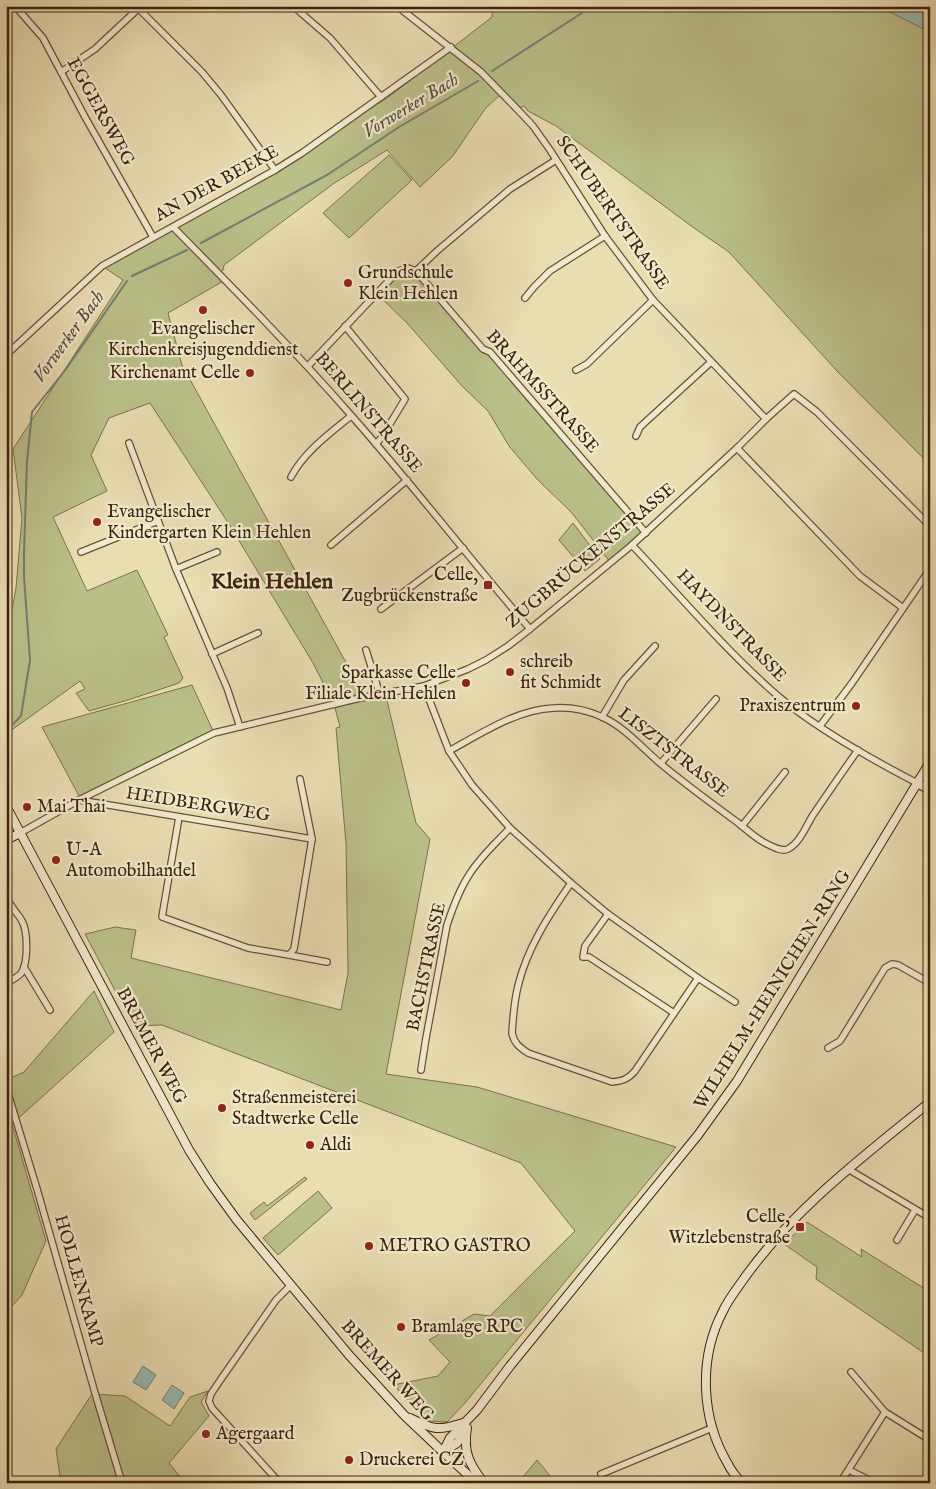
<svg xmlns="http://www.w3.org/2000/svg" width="936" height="1489" viewBox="0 0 936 1489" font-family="'IM FELL English',serif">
<rect width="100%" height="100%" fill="#eaddb2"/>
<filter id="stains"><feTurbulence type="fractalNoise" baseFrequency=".004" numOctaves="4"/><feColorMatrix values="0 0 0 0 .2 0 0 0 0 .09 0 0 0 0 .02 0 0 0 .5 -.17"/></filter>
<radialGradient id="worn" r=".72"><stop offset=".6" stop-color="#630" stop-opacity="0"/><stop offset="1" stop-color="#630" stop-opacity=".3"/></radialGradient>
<g fill="#bbc089" stroke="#7c714c">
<path d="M486,6H878L930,32V465L837,371L729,252L694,228L556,126L528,111L524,106L517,109L502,93L485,109L452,157L420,187L387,150L333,184L224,265L223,270L219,274L225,280L168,313L182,365L365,697L385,692L416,823L430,839L386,1074L477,1087L676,1147L465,1403L447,1422L430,1421L393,1385L438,1376L450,1362L429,1340L474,1314L490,1316L575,1231L521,1163L162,1025L134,1026L85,934L115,927L136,930L131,958L341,1010L348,973L346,844L336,728L340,727L334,704L313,663L229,524L150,403L109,418L91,455L107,491L53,517L87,591L137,570L168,635L164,637L183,678L179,683L128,700L89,711L76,693L85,689L80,681L6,734V642L16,588L22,518L13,449L123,280L102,266L173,227L312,146L390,96L492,17V11Z"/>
<path d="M389,155L412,180L349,238L323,213Z"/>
<path d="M408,268L416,271L483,349L490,352L646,533L610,562L572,513L537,479L509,446L488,411L462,386L407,323L376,293L398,271Z"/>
<path d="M573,523L600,559L585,571L559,540Z"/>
<path d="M192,685L214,733L198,739L79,796L42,727Z"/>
<path d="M94,991L114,1032L12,1124L46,1241L22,1295L6,1313V1080L24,1072Z"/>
<path d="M305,1177L307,1179L255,1220L250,1213L264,1202L267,1206Z"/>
<path d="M318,1191L332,1208L278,1255L263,1238Z"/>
<path d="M807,1222L862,1257L861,1249L930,1292V1357L816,1279L817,1267L784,1244Z"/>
<path d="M208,1391L201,1402L209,1416L169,1463L185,1483H61L56,1449L92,1394L125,1396L170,1426L190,1397Z"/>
<path d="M537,1460L556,1483H518Z"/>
</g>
<g fill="#99bbb3" stroke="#747e71">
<path d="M878,6H930V32Z"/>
<path d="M143,1366L156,1375L146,1390L133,1382Z"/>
<path d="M172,1385L184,1393L174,1409L162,1400Z"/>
</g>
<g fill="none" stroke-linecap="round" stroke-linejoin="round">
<g stroke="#747e71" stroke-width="2">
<path d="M492,71L582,13V6"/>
<path d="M201,243L327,175L399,127L478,81"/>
<path d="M132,276L187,250"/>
<path d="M6,731L21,716L30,660L24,577V552L27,461L32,412L66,369L127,281"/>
</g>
<g stroke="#685137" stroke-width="8">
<g id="street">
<path d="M15,6L43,38L85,117L153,237"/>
<path d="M293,6L330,38L381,97"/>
<path d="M397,6L481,72L517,109L533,126L550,150L605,236L653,300L766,419"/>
<path d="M139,9L202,72L221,95L275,170"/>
<path d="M61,72L95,49L141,6"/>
<path d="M173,227C233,288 293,349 350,414C412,484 469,558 530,629"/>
<path d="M416,271L483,349L490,352L646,533"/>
<path d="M525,298L534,287L550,271L605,236"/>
<path d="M345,326L405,399L382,437L376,444"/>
<path d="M6,355L102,266L275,170L302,153L451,47"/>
<path d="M308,366L398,271L408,268L416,271L437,251L510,189L556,160"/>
<path d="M576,370L587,364L653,300"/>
<path d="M636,436L640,427L711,362"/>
<path d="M129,443L176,569L227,688L240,727"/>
<path d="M737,448L860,576L903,608"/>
<path d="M291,477C304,452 330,433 351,416"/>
<path d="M331,545L407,480"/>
<path d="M632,545C680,596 725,650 778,696C817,729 871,759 917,783"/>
<path d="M81,552L158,521"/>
<path d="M176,569L217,552"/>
<path d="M381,609L463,548"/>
<path d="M366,650L380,695"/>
<path d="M212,654L258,633"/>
<path d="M424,686L449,751L472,785L510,828L571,883L608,914L698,978L735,1002"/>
<path d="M602,717L624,680L655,646"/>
<path d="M820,726L852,683L930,569"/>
<path d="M449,751C480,734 518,709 554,708C570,707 587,710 602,717C625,727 642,748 661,764C685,784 711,803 737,822C746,829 756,839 767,844C773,847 782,852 788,849C800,843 806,826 813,815C828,793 843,771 858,750"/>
<path d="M661,763L716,699"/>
<path d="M79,800L312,839"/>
<path d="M179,817L162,917L248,948L289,955L294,949L312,839L300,779"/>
<path d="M742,826L785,772"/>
<path d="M20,833L79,800L214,733L360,698L424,686L468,669L486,660L508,646L530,629L632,545L737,448L766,419L794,394L817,412L930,526"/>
<path d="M571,883C549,915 527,948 518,986C514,1002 513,1017 512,1033C514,1043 519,1047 528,1053L612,1082C623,1081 628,1079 635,1071L698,978"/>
<path d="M608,914L585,946L583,957H589L674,1013"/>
<path d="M289,955L327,962"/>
<path d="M24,967L50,1010"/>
<path d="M6,984C11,980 19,977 22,972C28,961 28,932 22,921C19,915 14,911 11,905"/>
<path d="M828,1048L840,1041L885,968L892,964L898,965L930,983"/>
<path d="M421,1070L426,1038L447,925C453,907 459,890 469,875C480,857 496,843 510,828"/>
<path d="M6,1087L37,1189L95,1393L122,1483"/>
<path d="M848,1169L930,1218"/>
<path d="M897,1240L915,1210"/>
<path d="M851,1372L885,1412L930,1440"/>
<path d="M849,1470L875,1483"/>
<path d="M601,1474L712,1428"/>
<path d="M278,1481L212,1408L209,1401L211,1394L219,1382L276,1300L291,1285"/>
<path d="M840,1483L885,1412"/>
</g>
</g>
<g stroke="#3d220e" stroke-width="10">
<g id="secondary">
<path d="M917,783L930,790"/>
<path d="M6,806L189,1150L210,1183L236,1219L349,1355L404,1415L443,1452L477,1483"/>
<path d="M6,840L20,833"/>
<path d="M410,1418C434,1430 438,1431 463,1423"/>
<path d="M467,1428C463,1452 469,1464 484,1483"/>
<path d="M444,1451L457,1443L466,1430"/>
<path d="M443,1452L450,1438L477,1410L510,1366L698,1135L737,1081L930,762"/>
<path d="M741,1483C737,1477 731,1471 728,1464C701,1419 698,1359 723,1311C728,1300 736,1290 743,1280C793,1209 864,1156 930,1102"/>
</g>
</g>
<use href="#street" stroke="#f1e9cd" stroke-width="5.5"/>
<use href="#secondary" stroke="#f1e9cd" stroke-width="8"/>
</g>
<g fill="#8f2418" stroke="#f1e9cd" stroke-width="2">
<circle cx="348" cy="283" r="5"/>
<circle cx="203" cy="310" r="5"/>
<circle cx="250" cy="373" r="5"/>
<circle cx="97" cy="522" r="5"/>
<rect x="483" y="580" width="10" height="10" rx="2.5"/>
<circle cx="510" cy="672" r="5"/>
<circle cx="466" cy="683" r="5"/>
<circle cx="856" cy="706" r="5"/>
<circle cx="27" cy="807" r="5"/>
<circle cx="56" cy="860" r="5"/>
<circle cx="222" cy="1108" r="5"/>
<circle cx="310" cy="1145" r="5"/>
<rect x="795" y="1222" width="10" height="10" rx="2.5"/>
<circle cx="369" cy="1246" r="5"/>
<circle cx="401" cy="1327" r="5"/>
<circle cx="206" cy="1434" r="5"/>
<circle cx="349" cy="1460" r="5"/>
</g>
<g text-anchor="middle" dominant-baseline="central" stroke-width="4.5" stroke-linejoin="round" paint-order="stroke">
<g font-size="18" fill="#3d220e" stroke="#f1e9cd">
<text transform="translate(100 112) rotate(61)">EGGERSWEG</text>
<text transform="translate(217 184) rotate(-29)">AN DER BEEKE</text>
<text transform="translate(612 213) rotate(55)">SCHUBERTSTRASSE</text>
<text transform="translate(542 392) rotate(48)">BRAHMSSTRASSE</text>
<text transform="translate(368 413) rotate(49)">BERLINSTRASSE</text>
<text transform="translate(591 556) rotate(-40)">ZUGBRÜCKENSTRASSE</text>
<text transform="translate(731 626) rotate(46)">HAYDNSTRASSE</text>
<text transform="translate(673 753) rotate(38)">LISZTSTRASSE</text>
<text transform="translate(198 805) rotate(9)">HEIDBERGWEG</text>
<text transform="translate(427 967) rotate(-78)">BACHSTRASSE</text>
<text transform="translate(773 990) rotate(-58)">WILHELM-HEINICHEN-RING</text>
<text transform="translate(151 1046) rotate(62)">BREMER WEG</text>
<text transform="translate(78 1281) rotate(74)">HOLLENKAMP</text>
<text transform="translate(387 1371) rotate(48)">BREMER WEG</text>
</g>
<g font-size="18" fill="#3d220e" stroke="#f1e9cd" text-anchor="start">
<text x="358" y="273">Grundschule<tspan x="358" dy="21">Klein Hehlen</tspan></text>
<text x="203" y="329" text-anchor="middle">Evangelischer<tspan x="203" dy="21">Kirchenkreisjugenddienst</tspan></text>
<text x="240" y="373" text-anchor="end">Kirchenamt Celle</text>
<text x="107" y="512">Evangelischer<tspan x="107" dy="21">Kindergarten Klein Hehlen</tspan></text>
<text x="478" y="575" text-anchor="end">Celle,<tspan x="478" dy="21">Zugbrückenstraße</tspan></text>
<text x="520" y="662">schreib<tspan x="520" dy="21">fit Schmidt</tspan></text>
<text x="456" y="673" text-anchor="end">Sparkasse Celle<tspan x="456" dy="21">Filiale Klein Hehlen</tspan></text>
<text x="846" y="706" text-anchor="end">Praxiszentrum</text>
<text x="37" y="807">Mai Thai</text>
<text x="66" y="850">U-A<tspan x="66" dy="21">Automobilhandel</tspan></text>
<text x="232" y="1098">Straßenmeisterei<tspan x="232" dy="21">Stadtwerke Celle</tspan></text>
<text x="320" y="1145">Aldi</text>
<text x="790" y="1217" text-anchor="end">Celle,<tspan x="790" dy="21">Witzlebenstraße</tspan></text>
<text x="379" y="1246">METRO GASTRO</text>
<text x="411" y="1327">Bramlage RPC</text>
<text x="216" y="1434">Agergaard</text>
<text x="359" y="1460">Druckerei CZ</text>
</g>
<g font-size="19" font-style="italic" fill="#595040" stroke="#f1e9cd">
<text transform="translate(411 106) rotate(-31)">Vorwerker Bach</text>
<text transform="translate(69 337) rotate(-54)">Vorwerker Bach</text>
</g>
<g font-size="22" font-weight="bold" fill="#3d220e" stroke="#f1e9cd">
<text x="272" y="582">Klein Hehlen</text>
</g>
</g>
<rect width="936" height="1489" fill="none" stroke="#eaddb2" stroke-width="25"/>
<rect x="8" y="8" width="921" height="1474" fill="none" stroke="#3d220e" stroke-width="2.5"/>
<rect x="12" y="12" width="911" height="1464" fill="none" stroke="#3d220e"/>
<rect width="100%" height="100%" filter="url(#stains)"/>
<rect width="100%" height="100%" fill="url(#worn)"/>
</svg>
